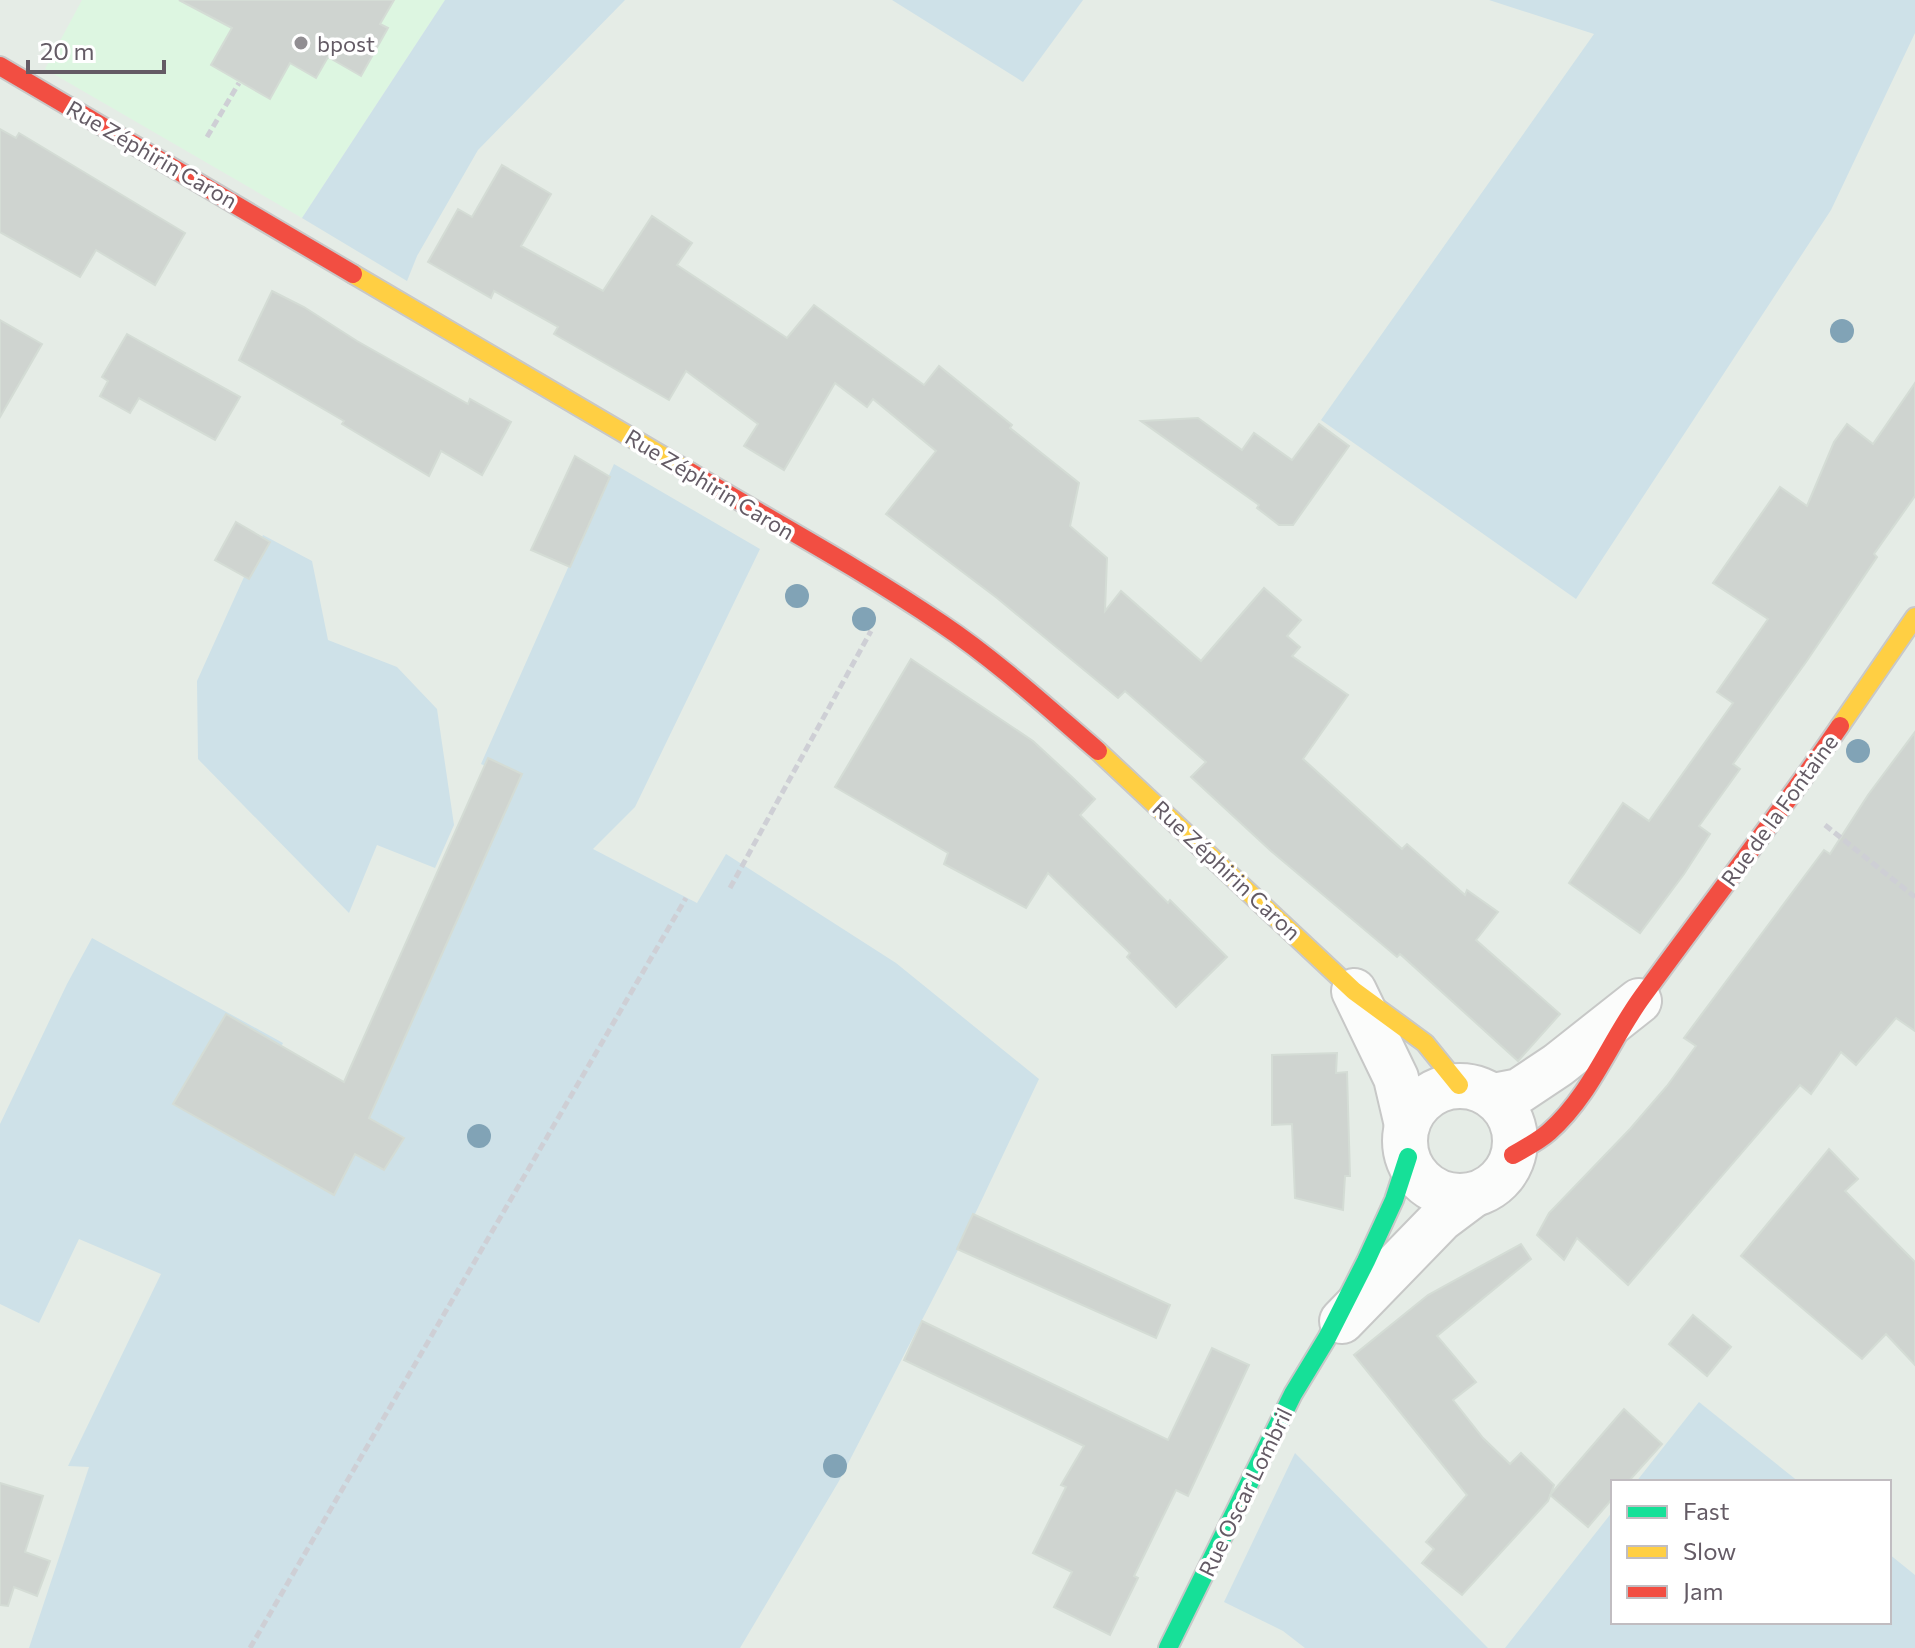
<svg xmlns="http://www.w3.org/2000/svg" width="1915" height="1648" viewBox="0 0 1915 1648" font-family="Commissioner,sans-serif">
<rect width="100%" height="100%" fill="#e5ece6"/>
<path fill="#ddf6e1" d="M82,0H445L302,218L45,69Z"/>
<g fill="#cee1e8">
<path d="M445,0H625L478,150L417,256L407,281L302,218Z"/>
<path d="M892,0H1083L1023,82Z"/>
<path d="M1489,0H1915V33L1831,210L1576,599L1321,420L1594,34Z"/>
<path d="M614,464L760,549L635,807L593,849L697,903L726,854L896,963L1039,1079L957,1252L839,1481L740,1648H29L89,1467L68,1466L161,1274L79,1239L39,1323L0,1304V1124L67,984L92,938L283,1043L275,1059L369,1109L515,779L481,764Z"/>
<path d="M263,535L312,561L328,640L397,667L437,709L454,825L435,868L377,845L349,913L198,759L197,681Z"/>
<path d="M1699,1402L1799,1482H1636Z"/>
<path d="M1295,1453L1488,1648H1305L1283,1631L1224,1602Z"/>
<path d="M1613,1511V1622H1889V1554L1915,1575V1648H1505Z"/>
</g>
<g fill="#cfd4d0" stroke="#d4dcd5" stroke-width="2">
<path d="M179,0H394L380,24L388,28L361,76L328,57L316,78L290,63L270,99L211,65L232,28Z"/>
<path d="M0,129L16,138L19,133L185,233L155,285L96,250L80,277L0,232Z"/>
<path d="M502,165L551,194L521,246L603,291L652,216L692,243L677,265L787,338L814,305L924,385L939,366L1012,425L1010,428L1079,483L1070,526L1107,558L1105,611L1121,591L1201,661L1264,588L1301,620L1287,636L1300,647L1292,656L1348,695L1303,759L1402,849L1407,844L1465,895L1467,890L1498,912L1476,940L1560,1014L1518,1061L1400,954L1397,957L1271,851L1191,777L1206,762L1125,691L1118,698L997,598L886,514L936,451L873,399L867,407L835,383L784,470L744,446L758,424L686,371L669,400L554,334L558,327L494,291L491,298L428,262L458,209L472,217Z"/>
<path d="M272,291L304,307L357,341L468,404L470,399L511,422L482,475L441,451L429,476L342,424L344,421L239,360Z"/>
<path d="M0,320L42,344L0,417Z"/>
<path d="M127,334L240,397L215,440L139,398L130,413L100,396L108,381L102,377Z"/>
<path d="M1915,383V496L1874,554L1877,557L1806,662L1733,764L1740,769L1699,826L1710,834L1684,874L1640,933L1569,883L1623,803L1649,821L1733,703L1717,692L1768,619L1713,583L1780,487L1807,506L1834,442L1847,424L1873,444Z"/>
<path d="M1198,418L1242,450L1254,433L1292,460L1319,424L1349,446L1293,525H1279L1257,508L1259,505L1141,421Z"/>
<path d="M575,456L610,477L570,567L531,550Z"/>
<path d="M236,522L270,542L249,579L215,560Z"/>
<path d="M911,659L1033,741L1073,778L1095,799L1080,815L1168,903L1170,900L1227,957L1176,1007L1127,957L1130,953L1048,873L1026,908L944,864L948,853L835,787Z"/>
<path d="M1915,732V1031L1896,1018L1856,1065L1841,1052L1811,1094L1800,1085L1628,1285L1577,1238L1564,1260L1537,1235L1549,1213L1630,1129L1667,1086L1696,1046L1684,1038L1824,850L1830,854L1868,795Z"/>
<path d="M488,758L522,774L369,1118L404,1138L384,1170L355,1154L334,1195L173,1104L226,1014L344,1082Z"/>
<path d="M1337,1053L1336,1073L1347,1072L1350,1176H1345L1343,1210L1295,1198L1292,1124L1272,1125V1055Z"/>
<path d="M1829,1149L1858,1179L1845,1191L1915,1262V1365L1886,1334L1862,1359L1741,1256Z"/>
<path d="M973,1214L1170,1305L1156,1338L957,1249Z"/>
<path d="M1521,1244L1531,1259L1437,1336L1476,1382L1453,1400L1483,1438L1510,1464L1521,1453L1554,1485L1548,1501L1462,1595L1422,1563L1434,1549L1426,1542L1467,1495L1354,1355L1428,1295Z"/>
<path d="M1693,1315L1731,1347L1707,1376L1669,1344Z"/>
<path d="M922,1321L1168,1440L1212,1348L1249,1365L1188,1496L1176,1490L1134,1576L1138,1578L1110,1635L1054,1607L1072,1572L1033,1553L1066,1487L1061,1485L1084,1446L904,1360Z"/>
<path d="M1624,1409L1662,1444L1628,1482H1613V1498L1588,1527L1550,1495Z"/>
<path d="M0,1483L43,1496L25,1552L50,1561L37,1596L14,1587L8,1606L0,1605Z"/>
</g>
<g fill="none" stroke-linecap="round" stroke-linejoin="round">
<g stroke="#c7c8c7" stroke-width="48">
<g id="street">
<path d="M1354,991L1396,1078L1407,1125"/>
<circle cx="1460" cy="1141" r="55"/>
<path d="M1493,1096L1519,1091L1558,1065L1639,1001"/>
<path d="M1342,1321L1441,1219L1473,1195"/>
</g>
</g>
<g stroke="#c8c8c8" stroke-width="22">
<path id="fast" d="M1168,1648L1293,1394L1327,1338L1366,1261L1394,1200L1408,1157"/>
</g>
<g stroke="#c8c8c8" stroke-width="22">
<g id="slow">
<path d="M353,274L690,472"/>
<path d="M1840,726L1915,617"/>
<path d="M1098,751L1354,991L1425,1043L1459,1085"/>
</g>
</g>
<g stroke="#c8c8c8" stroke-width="22">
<g id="jam">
<path d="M0,66L353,274"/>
<path d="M690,472C774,522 861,569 942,624C997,661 1048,708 1098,751"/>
<path d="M1513,1155C1525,1148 1539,1141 1549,1132C1591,1095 1610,1041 1642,997C1708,906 1777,818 1840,726"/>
</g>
</g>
<g stroke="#cecfd5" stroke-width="5" stroke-dasharray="8 4" stroke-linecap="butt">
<path d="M207,137L239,83"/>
<path d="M1825,825L1915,897"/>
<path d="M730,888L871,631"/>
<path d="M250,1648L686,898"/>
</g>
<use href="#street" stroke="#fbfcfb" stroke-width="44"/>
<use href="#fast" stroke="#16e098" stroke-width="18"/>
<use href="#slow" stroke="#ffcf43" stroke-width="18"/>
<use href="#jam" stroke="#f24e42" stroke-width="18"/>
</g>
<g fill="#81a3b6">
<circle cx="1842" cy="331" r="12"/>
<circle cx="797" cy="596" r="12"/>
<circle cx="864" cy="619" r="12"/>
<circle cx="1858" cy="751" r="12"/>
<circle cx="479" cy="1136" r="12"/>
<circle cx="835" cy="1466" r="12"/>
</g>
<circle fill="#918e92" stroke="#fff" stroke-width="3" cx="301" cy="43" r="8"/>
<g text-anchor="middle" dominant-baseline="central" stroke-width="7" stroke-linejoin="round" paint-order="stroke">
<g font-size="22" fill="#645b65" stroke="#fff" text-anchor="start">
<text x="317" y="43">bpost</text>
</g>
<g font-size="22" fill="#645b65" stroke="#fff">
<text transform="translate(152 154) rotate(30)">Rue Zéphirin Caron</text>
<text transform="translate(710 484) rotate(31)">Rue Zéphirin Caron</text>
<text transform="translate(1779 810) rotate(-54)">Rue de la Fontaine</text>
<text transform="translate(1227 870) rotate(43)">Rue Zéphirin Caron</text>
<text transform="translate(1245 1492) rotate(-64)">Rue Oscar Lombril</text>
</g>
</g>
<rect x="1611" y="1480" width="280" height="144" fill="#ffffff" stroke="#c1bdc1" stroke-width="2"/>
<rect x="1627" y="1506" width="40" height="12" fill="#16e098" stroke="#c1bdc1" stroke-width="2"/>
<text x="1683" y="1520" font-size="24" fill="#645b65">Fast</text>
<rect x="1627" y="1546" width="40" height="12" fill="#ffcf43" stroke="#c1bdc1" stroke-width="2"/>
<text x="1683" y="1560" font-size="24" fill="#645b65">Slow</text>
<rect x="1627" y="1586" width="40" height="12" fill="#f24e42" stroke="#c1bdc1" stroke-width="2"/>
<text x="1683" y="1600" font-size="24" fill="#645b65">Jam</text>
<path d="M28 60v12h136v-12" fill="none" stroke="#645b65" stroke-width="4"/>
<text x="40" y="60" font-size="24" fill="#645b65" stroke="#ffffff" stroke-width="6" paint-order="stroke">20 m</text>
</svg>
